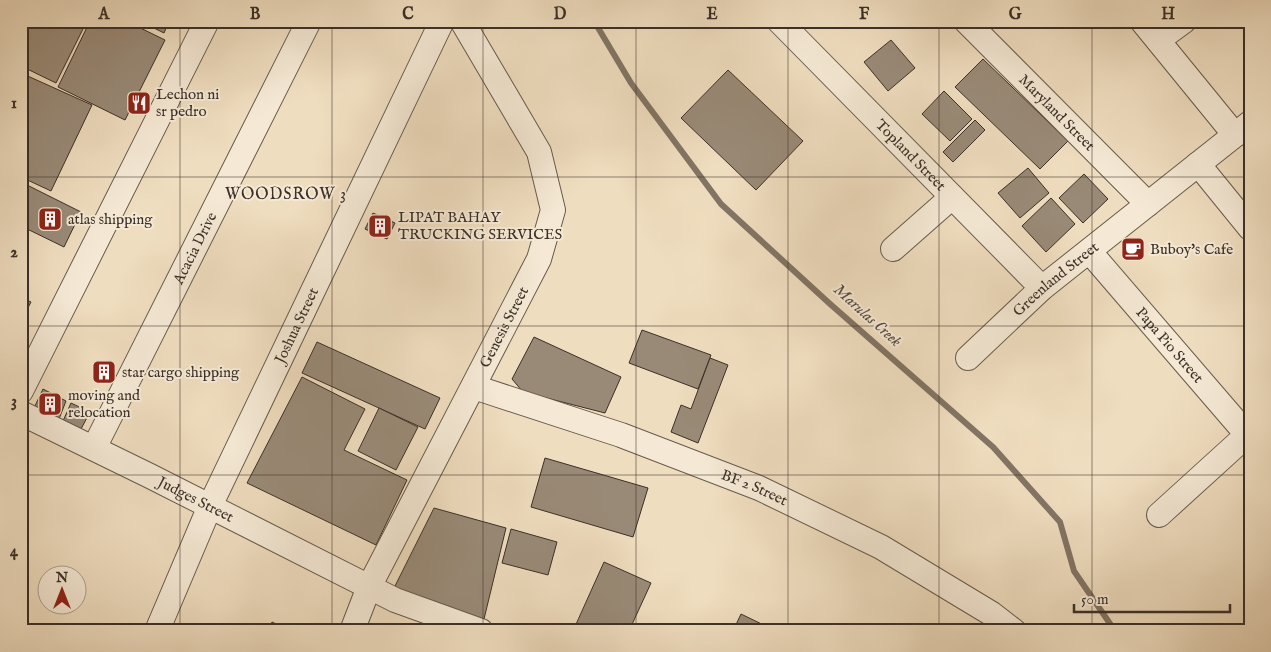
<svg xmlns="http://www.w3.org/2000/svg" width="1271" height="652" viewBox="0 0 1271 652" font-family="'IM FELL English',serif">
<rect width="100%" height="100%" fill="#efddbf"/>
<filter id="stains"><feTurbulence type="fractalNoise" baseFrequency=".004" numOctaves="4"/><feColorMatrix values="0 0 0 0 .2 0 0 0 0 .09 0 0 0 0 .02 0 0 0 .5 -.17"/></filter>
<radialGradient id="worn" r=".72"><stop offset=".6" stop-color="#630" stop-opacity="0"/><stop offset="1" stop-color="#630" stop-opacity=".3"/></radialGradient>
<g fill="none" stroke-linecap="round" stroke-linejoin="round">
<path stroke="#827464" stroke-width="6" d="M594,21L631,83L721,204L829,303L993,447L1060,522L1074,571L1115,631"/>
</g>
<g fill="#998a77" stroke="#3b3028">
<path d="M21,21H87L56,83L21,66Z"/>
<path d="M90,21H126L165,40L125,120L58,87Z"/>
<path d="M140,21H169L164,33Z"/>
<path d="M891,40L915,68L888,91L864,62Z"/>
<path d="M983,59L1068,141L1040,169L955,87Z"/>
<path d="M728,70L803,141L756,190L681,118Z"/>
<path d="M21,73L92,105L51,191L21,177Z"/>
<path d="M944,91L972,119L950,141L922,114Z"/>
<path d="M975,120L985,130L953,162L943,152Z"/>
<path d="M1028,168L1049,193L1020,218L998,193Z"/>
<path d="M1084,174L1108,199L1083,223L1059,198Z"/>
<path d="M21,182L81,212L64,247L21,226Z"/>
<path d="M1051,198L1075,224L1046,252L1022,226Z"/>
<path d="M373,213L395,223L387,239L365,229Z"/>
<path d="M21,297L31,302L21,321Z"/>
<path d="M642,330L711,355L698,389L629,363Z"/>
<path d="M534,337L621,377L605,413L523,392L512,379Z"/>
<path d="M317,342L440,398L425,429L302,373Z"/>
<path d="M710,358L728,365L698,443L671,432L681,405L691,409Z"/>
<path d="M100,362L115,366L108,380L93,377Z"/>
<path d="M302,377L365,409L344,450L407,480L376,545L247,483Z"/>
<path d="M43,389L66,401L59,419L34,408Z"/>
<path d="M71,403L90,412L81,429L63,421Z"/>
<path d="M379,408L418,427L396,470L358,451Z"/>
<path d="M545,458L648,488L633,537L531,507Z"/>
<path d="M434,508L506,528L484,619L404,598L394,588Z"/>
<path d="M511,529L557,542L548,575L502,563Z"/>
<path d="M604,562L651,583L629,631H573Z"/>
<path d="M741,614L776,631H733Z"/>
<path d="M272,622L291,631H268Z"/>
</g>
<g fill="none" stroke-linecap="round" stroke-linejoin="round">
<g stroke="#685b4e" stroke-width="26">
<g id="minor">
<path id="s1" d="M779,21L1042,288"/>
<path id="s2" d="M966,21L1148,204"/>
<path d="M1142,21L1235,135"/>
<path d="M1158,40L1184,21"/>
<path d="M1198,164L1250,228"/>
<path d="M893,249L952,197"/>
<path id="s3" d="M1089,251L1250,438"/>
<path id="s4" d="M968,358L1042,288L1250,123"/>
<path id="s5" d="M474,387L621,435L759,488L881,547L992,614L1014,631"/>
<path d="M21,391L207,21"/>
<path id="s6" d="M21,413L150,476L395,600L481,631"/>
<path id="s7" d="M94,448L309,21"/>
<path d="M1159,515L1247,435"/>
<path id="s8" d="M157,631L210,506L442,21"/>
<path id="s9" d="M352,631L369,587L539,259L553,210L539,152L462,21"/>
</g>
</g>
<use href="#minor" stroke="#f5e9d5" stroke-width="24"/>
</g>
<path fill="none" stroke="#3b3028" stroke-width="1" stroke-opacity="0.55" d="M180,21V631M332,21V631M483,21V631M636,21V631M788,21V631M939,21V631M1092,21V631M21,177H1250M21,326H1250M21,475H1250"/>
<defs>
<g id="restaurant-square" transform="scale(1.25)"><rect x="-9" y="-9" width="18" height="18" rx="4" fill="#8f2418" stroke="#f5e9d5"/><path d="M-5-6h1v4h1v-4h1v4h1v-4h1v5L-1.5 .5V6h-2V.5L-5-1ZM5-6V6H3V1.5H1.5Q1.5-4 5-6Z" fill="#fff"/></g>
<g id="building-square" transform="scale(1.25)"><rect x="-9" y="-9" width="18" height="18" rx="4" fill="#8f2418" stroke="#f5e9d5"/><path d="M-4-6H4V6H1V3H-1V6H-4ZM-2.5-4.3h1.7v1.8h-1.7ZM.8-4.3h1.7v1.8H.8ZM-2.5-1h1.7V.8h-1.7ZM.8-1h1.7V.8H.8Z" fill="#fff"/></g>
<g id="cafe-square" transform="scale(1.25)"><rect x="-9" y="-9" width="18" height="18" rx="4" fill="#8f2418" stroke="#f5e9d5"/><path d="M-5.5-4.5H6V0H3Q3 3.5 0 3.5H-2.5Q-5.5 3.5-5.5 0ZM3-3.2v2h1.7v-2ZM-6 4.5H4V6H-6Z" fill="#fff"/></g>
</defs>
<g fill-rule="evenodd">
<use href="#restaurant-square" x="139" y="103"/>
<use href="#building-square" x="50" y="219"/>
<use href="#building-square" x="380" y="226"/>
<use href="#cafe-square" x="1133" y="249"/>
<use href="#building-square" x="104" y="372"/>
<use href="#building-square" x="50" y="404"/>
</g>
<g text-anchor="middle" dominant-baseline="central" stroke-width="4" stroke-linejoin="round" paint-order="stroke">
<g font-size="15" fill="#3b3028" stroke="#f5e9d5" text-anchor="start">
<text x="156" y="94">Lechon ni<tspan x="156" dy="17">sr pedro</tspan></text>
<text x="398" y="217">LIPAT BAHAY<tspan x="398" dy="17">TRUCKING SERVICES</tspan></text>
<text x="68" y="219">atlas shipping</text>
<text x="1150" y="249">Buboy's Cafe</text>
<text x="122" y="372">star cargo shipping</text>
<text x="68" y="395">moving and<tspan x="68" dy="17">relocation</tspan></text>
</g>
<g font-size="15" fill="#3b3028" stroke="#f5e9d5">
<text stroke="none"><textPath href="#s2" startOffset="129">Maryland Street</textPath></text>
<text stroke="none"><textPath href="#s1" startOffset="188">Topland Street</textPath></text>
<text stroke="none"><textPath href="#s7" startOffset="224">Acacia Drive</textPath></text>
<text stroke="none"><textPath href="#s4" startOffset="118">Greenland Street</textPath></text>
<text stroke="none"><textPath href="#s8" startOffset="336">Joshua Street</textPath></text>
<text stroke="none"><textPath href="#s9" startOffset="340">Genesis Street</textPath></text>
<text stroke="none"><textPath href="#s3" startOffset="124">Papa Pio Street</textPath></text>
<text stroke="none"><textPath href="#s5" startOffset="298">BF 2 Street</textPath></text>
<text stroke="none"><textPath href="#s6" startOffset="195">Judges Street</textPath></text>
</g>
<g font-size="16" letter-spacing="1" fill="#3b3028" stroke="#f5e9d5">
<text x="286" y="195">WOODSROW 3</text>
</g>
<g font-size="16" font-style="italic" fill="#594c41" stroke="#f5e9d5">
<text transform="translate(867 316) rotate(42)">Marulas Creek</text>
</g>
</g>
<rect width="1271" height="652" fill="none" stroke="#efddbf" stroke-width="55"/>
<g transform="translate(62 590)"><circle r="24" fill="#f5e9d5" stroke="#ab9f90"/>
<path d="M0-4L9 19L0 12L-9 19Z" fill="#8f2418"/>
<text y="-8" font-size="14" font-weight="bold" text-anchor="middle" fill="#3b3028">N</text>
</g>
<path d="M1074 604v8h156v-8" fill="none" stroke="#3b3028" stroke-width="2.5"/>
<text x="1081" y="604" font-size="15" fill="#3b3028" stroke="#f5e9d5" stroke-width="4" paint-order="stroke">50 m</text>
<rect x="28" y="28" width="1216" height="596" fill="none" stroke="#3b3028" stroke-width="2"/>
<g font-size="16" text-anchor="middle" font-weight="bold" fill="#3b3028">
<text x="104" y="19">A</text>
<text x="255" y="19">B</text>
<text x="408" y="19">C</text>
<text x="560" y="19">D</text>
<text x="712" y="19">E</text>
<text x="864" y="19">F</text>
<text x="1015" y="19">G</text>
<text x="1168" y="19">H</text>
<text x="14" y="108">1</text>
<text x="14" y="257">2</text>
<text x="14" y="406">3</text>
<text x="14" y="556">4</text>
</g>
<rect width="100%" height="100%" filter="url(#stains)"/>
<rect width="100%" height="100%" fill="url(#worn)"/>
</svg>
